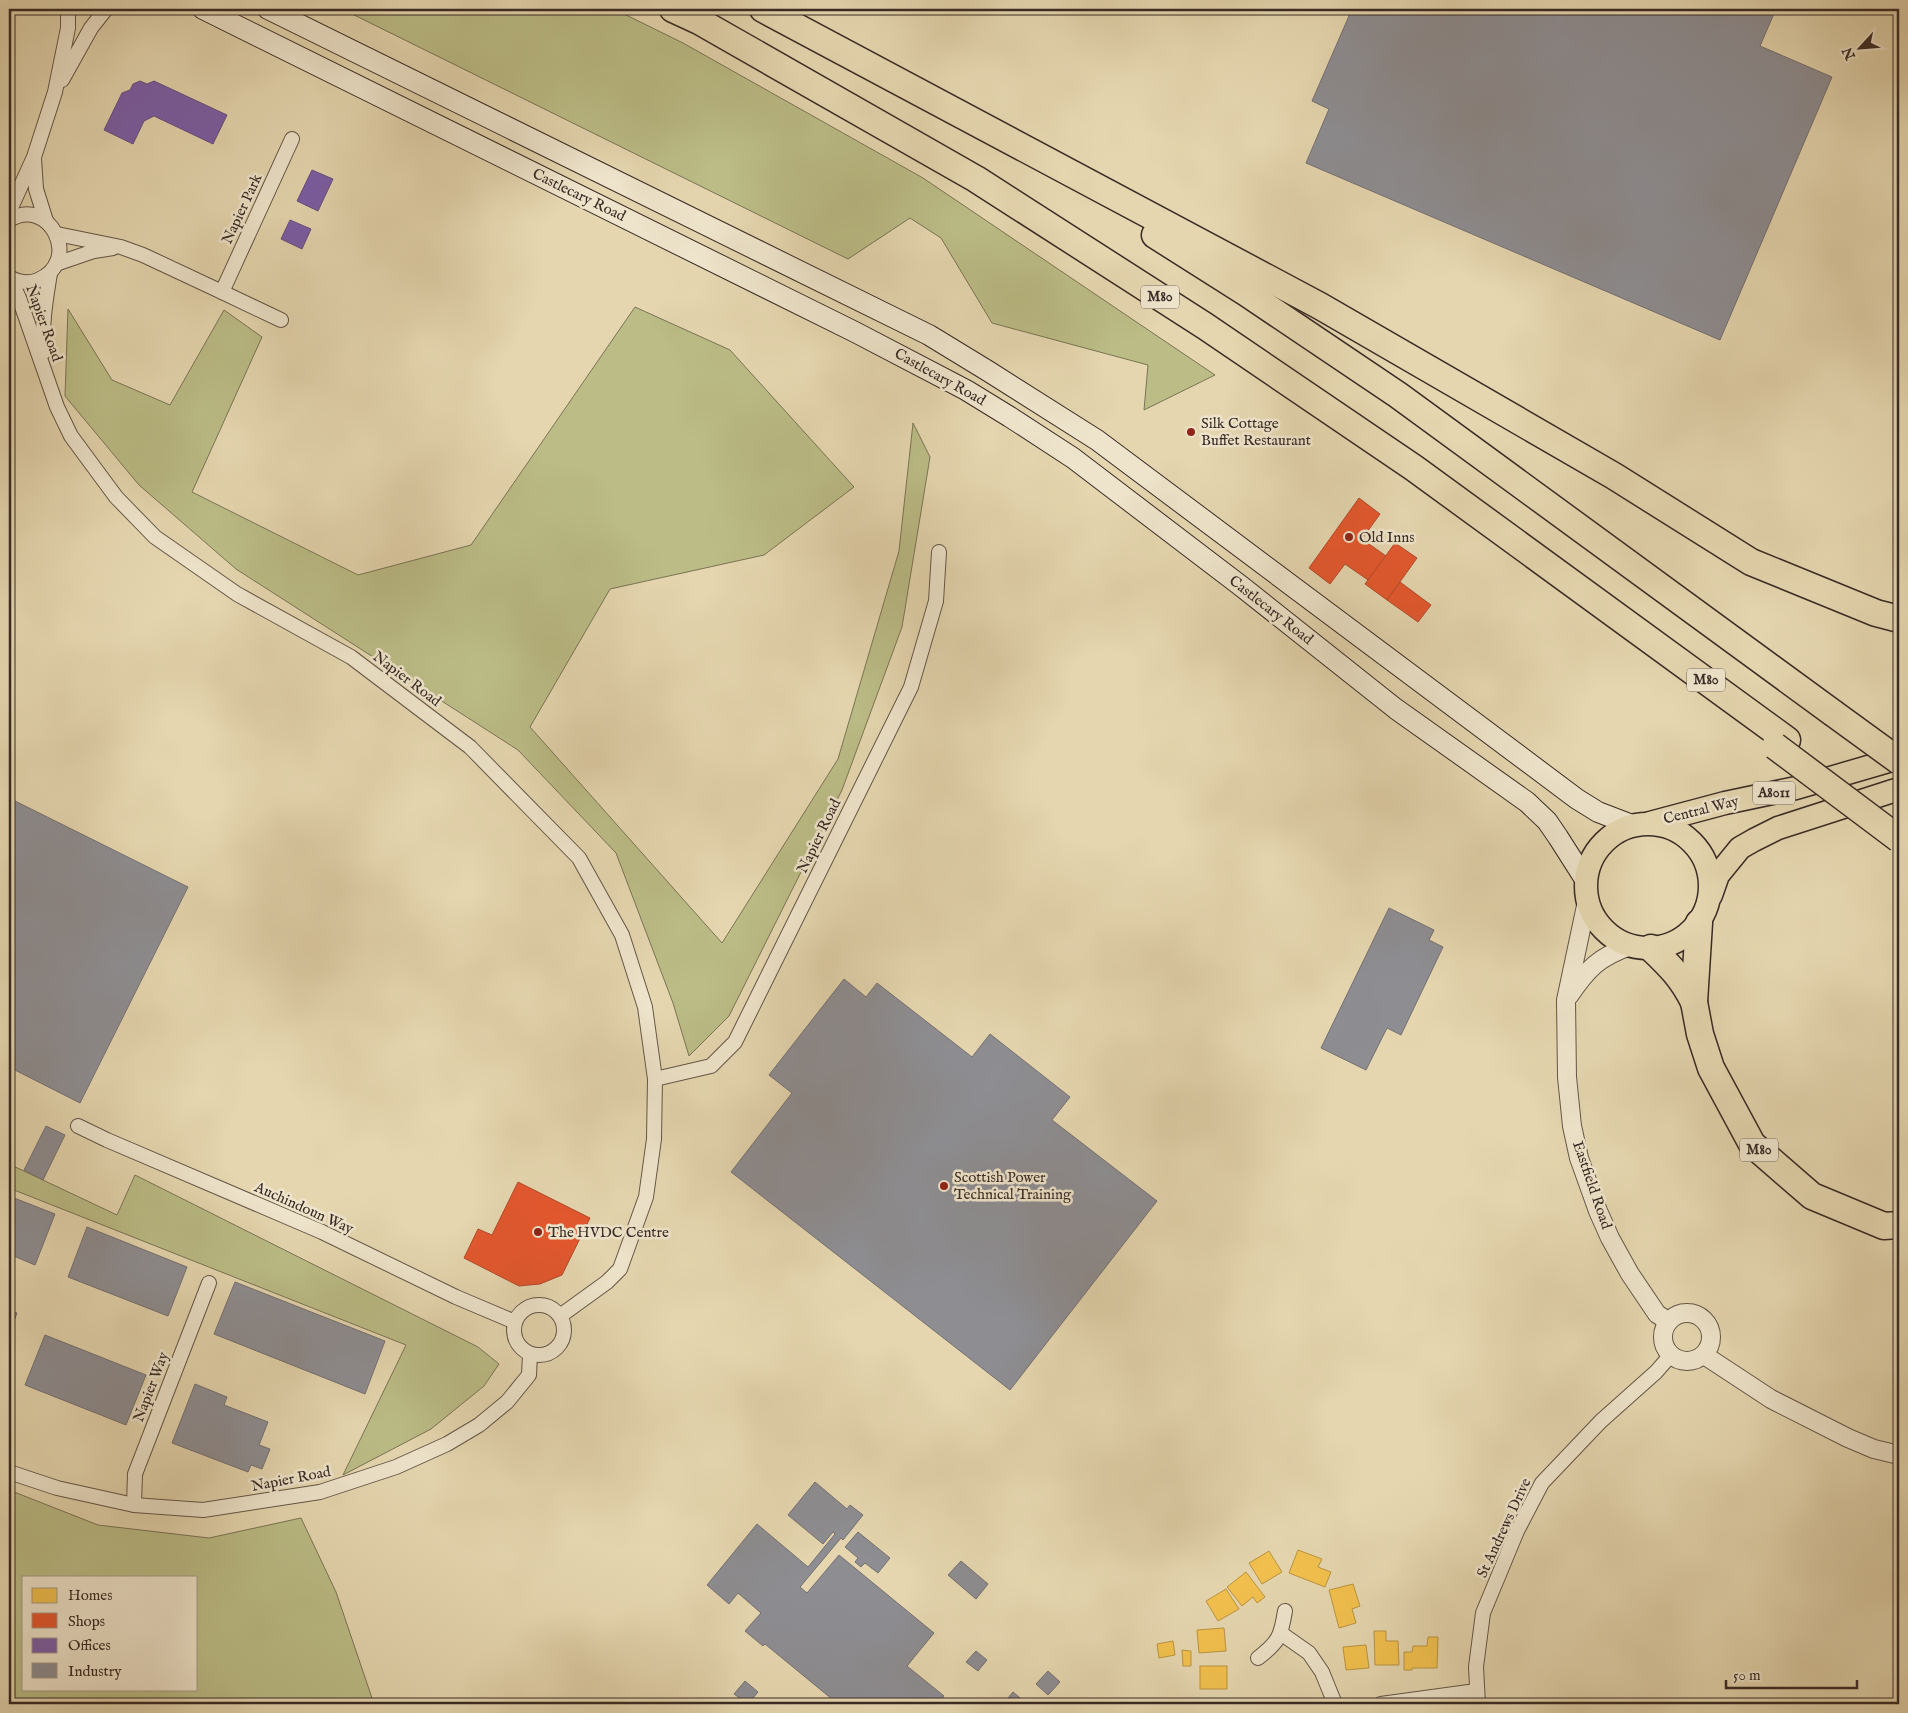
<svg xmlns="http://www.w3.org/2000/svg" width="1908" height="1713" viewBox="0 0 1908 1713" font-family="'IM FELL English',serif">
<rect width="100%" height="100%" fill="#e5d6af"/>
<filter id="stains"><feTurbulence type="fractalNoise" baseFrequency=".004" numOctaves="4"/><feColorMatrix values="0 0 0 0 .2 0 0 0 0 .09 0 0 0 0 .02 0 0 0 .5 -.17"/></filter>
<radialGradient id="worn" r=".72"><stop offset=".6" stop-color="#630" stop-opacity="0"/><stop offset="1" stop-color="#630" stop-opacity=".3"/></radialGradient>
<g fill="#bbbc86" stroke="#7a7456" fill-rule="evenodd">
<path d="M342,9H614L683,43L923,178L1215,375L1144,410L1148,365L992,323L941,238L910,218L848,259Z"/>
<path d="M635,307L730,350L854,487L764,555L610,589L530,727L722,943L838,759L899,551L913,423L930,457L902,627L842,790L729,1016L689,1056L673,1003L616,853L518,750L236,569L139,485L65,396L68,309L112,380L170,405L224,310L262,337L192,492L358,575L471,545Z"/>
<path d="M9,1164L117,1215L135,1175L478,1347L499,1364L484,1386L431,1429L343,1475L406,1345L9,1188Z"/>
<path d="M9,1490L98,1525L209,1538L301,1518L336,1592L374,1704H9ZM24,1577H196V1689H24Z"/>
</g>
<g fill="#f2c14e" stroke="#ba9442">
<path d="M1298,1550L1322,1559L1318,1567L1331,1572L1325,1587L1289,1573Z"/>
<path d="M1269,1551L1282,1572L1262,1584L1249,1563Z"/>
<path d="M1246,1572L1265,1597L1257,1603L1253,1597L1242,1606L1227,1587Z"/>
<path d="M1353,1584L1360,1606L1352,1609L1356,1623L1339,1628L1329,1590Z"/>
<path d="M1226,1589L1239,1609L1218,1621L1206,1601Z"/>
<path d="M1224,1628L1226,1651L1199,1653L1197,1630Z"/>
<path d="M1374,1631H1386V1641H1398L1399,1665H1375Z"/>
<path d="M1428,1637H1438L1437,1668H1412V1670H1404V1652H1412L1413,1646H1427Z"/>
<path d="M1173,1641L1175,1655L1159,1658L1157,1644Z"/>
<path d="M1366,1645L1369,1668L1346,1670L1343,1647Z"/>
<path d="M1182,1650L1191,1651V1666H1183Z"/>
<rect x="1200" y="1666" width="27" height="23"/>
</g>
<g fill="#e4572e" stroke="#b14a2c">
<path d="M1359,498L1380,514L1362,539L1386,556L1368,580L1345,564L1330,584L1309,568Z"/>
<path d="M1395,543L1417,558L1387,600L1365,584Z"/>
<path d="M1400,582L1431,605L1418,622L1387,600Z"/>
<path d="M518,1182L590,1218L562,1275L540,1284L519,1286L464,1258L478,1229L492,1235Z"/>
</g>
<g fill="#7b5ea7" stroke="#674f80">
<path d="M140,81L147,84L154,81L227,115L213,144L154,116L144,121L133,144L104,130L122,93L130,90L133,84Z"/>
<path d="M312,170L333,179L318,211L297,201Z"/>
<path d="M290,220L311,229L302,249L281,239Z"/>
</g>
<g fill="#8d8d92" stroke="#747072">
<path d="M1352,9H1776L1760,46L1832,77L1720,340L1306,163L1329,109L1312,101Z"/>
<path d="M9,798L188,887L80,1103L9,1067Z"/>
<path d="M1389,908L1434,930L1429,940L1443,947L1401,1035L1387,1028L1366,1070L1321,1048Z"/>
<path d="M844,979L866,997L877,983L972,1057L990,1034L1070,1097L1052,1120L1157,1201L1010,1390L731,1172L792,1093L769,1075Z"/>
<path d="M46,1126L65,1135L43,1180L24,1170Z"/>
<path d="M9,1196L55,1214L35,1265L9,1254Z"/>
<path d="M87,1227L187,1267L168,1316L68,1277Z"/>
<path d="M235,1282L385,1341L365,1394L214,1334Z"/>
<path d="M9,1310L17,1313L9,1335Z"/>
<path d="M45,1335L146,1375L126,1425L25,1385Z"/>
<path d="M195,1384L227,1397L224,1405L268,1422L259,1445L270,1449L262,1469L251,1465L248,1472L172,1443Z"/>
<path d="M815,1482L847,1509L850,1505L863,1515L843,1540L841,1538L800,1587L807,1593L839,1555L934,1633L907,1666L944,1696L938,1704H838L765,1644L763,1646L745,1631L761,1613L738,1593L729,1604L707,1585L757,1524L808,1567L835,1534L833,1532L823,1544L788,1515Z"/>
<path d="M858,1532L890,1558L878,1573L865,1563L861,1567L855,1562L858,1558L845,1547Z"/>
<path d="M961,1561L988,1584L976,1599L948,1575Z"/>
<path d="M976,1651L987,1660L978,1671L966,1662Z"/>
<path d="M1048,1671L1060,1682L1048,1695L1036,1684Z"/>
<path d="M745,1681L758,1692L748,1704L734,1694Z"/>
<path d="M1013,1692L1026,1703V1704H1003Z"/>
</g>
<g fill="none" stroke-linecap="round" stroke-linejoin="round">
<g stroke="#645648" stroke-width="16">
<g id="minor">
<path d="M62,80L91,28L106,9"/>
<path d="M34,158L36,189L46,221"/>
<path d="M9,212L34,157L55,92L68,28V9"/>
<path d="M9,220C49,195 83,261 38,280C29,284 18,282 9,277"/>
<path d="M57,234L121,247L143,255L222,292L292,139"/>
<path d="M56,264L94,251L113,248"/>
<path d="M10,278L19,298L57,407L71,436L116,497L155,537L237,594L351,657L470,747L579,858L622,935L645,1007L655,1079L654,1139L646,1197L620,1269L607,1282L560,1316"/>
<path d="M222,292L281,320"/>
<path d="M44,352C41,325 46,299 50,273"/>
<path d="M655,1079L711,1066L735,1042L911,687L936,601L939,552"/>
<path d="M78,1126L107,1140L322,1232L456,1297L515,1322"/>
<circle cx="539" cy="1330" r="25"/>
<path d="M9,1472L57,1488L134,1505L203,1510L320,1492L396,1467L447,1444L479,1425L507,1402L529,1375L530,1354"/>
<path d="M134,1505L135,1474L209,1283"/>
<path d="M1282,1634L1309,1653L1322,1672L1335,1704"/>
<path d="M1258,1658C1279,1642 1281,1636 1285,1611"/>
<path d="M1381,1704L1476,1691"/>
<path d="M1478,1704L1476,1667L1483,1613L1517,1531L1542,1483L1601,1421L1656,1372L1670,1356"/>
</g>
</g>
<g stroke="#645648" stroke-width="20">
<g id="tertiary">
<path d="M1587,901L1566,1000L1567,1077L1572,1126L1579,1158L1598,1211L1610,1238L1630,1274L1657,1314L1668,1321"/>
<path d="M1569,996C1588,968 1599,957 1630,946"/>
<circle cx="1687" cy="1337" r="24"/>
<path d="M1704,1355L1771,1399L1848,1438L1874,1449L1899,1455"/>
</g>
</g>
<g stroke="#392b26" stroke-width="22">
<g id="secondary">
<path d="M203,9L855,332L966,390L1010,417L1073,458L1241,586L1396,709L1527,802L1547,821L1558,837L1586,881"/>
<path d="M268,9L929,335L988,371L1097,440L1577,799L1598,812L1632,825"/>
</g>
</g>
<g stroke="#392b26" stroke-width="25">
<g id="primary">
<path d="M1650,823L1725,803L1796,788L1899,758"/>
<circle cx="1648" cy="886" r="62"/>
<path d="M1711,895L1718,875L1740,848L1754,840L1778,828L1899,789"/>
</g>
</g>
<g stroke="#392b26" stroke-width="29">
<g id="motorway">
<path d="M673,9L699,21L976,179L1205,326L1414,468L1787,740"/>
<path d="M763,9L1320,306L1614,476L1751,562L1876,613L1899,619"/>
<path d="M1155,235L1245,292L1398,395L1833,713"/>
<path d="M1699,923L1694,1002L1700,1034L1711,1068L1752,1144L1812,1196L1884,1226L1899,1225"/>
<path d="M1651,948C1670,966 1682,978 1694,1002"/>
</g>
</g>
<use href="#minor" stroke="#eee4cb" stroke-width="14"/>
<use href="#tertiary" stroke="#eee4cb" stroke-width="18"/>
<use href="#secondary" stroke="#eee4cb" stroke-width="20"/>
<use href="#primary" stroke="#e5d6af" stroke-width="22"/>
<use href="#motorway" stroke="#e5d6af" stroke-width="26"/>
<g stroke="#392b26" stroke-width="29" stroke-linecap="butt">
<g id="motorway-bridge">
<path d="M1833,713L1899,761"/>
<path d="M1775,746L1899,839"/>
</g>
</g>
<use href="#motorway-bridge" stroke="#e5d6af" stroke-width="26"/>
</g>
<g fill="#8f2418" stroke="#eee4cb" stroke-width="2">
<circle cx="1191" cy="432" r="5"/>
<circle cx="1349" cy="537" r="5"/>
<circle cx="944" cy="1186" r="5"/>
<circle cx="538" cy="1232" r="5"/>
</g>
<g text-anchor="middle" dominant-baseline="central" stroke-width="5" stroke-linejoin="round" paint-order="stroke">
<g fill="#eee4cb" stroke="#6f6258" stroke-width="1">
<rect x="1141" y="285.5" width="38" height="23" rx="4"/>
<rect x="1687" y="668.5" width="38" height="23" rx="4"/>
<rect x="1753" y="781.5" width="42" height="23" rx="4"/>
<rect x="1740" y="1138.5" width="38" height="23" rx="4"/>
</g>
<g font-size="14" font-weight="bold" fill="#392b26">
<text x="1160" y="297">M80</text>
<text x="1706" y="680">M80</text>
<text x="1774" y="793">A8011</text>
<text x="1759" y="1150">M80</text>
</g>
<g font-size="15" fill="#392b26" stroke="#eee4cb">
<text transform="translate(579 195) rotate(26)">Castlecary Road</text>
<text transform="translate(242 209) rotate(-65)">Napier Park</text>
<text transform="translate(44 323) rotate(70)">Napier Road</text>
<text transform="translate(940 377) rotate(29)">Castlecary Road</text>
<text transform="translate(1271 610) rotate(38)">Castlecary Road</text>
<text transform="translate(407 679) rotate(37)">Napier Road</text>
<text transform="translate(1701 810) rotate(-14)">Central Way</text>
<text transform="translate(819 836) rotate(-64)">Napier Road</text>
<text transform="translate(1592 1185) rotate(71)">Eastfield Road</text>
<text transform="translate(304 1208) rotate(24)">Auchindoun Way</text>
<text transform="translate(151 1387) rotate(-69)">Napier Way</text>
<text transform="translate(291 1479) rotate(-11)">Napier Road</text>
<text transform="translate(1504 1528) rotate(-65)">St Andrews Drive</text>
</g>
<g font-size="15" fill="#392b26" stroke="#eee4cb" text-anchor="start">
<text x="1201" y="423">Silk Cottage<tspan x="1201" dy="17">Buffet Restaurant</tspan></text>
<text x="1359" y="537">Old Inns</text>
<text x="954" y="1177">Scottish Power<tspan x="954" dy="17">Technical Training</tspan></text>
<text x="548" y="1232">The HVDC Centre</text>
</g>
</g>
<rect width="1908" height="1713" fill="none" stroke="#e5d6af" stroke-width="30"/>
<rect x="10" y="10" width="1888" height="1693" fill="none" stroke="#392b26" stroke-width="2.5"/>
<rect x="15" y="15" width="1878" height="1683" fill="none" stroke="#392b26"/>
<rect x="22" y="1576" width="175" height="115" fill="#eee4cb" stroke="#a69a89"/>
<rect x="32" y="1588" width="25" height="15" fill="#f2c14e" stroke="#a69a89"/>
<text x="68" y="1600" font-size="15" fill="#392b26">Homes</text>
<rect x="32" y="1613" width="25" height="15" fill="#e4572e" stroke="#a69a89"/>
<text x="68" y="1626" font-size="15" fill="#392b26">Shops</text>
<rect x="32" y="1638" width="25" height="15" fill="#7b5ea7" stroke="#a69a89"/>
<text x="68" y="1650" font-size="15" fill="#392b26">Offices</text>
<rect x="32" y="1663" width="25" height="15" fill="#8d8d92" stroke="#a69a89"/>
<text x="68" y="1676" font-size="15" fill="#392b26">Industry</text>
<g transform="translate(1860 48) rotate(244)" stroke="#eee4cb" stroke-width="4" paint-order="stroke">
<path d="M0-4L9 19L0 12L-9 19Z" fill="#392b26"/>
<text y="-8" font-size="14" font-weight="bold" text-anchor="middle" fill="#392b26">N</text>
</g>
<path d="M1726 1680v8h131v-8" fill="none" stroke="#392b26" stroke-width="2.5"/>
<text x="1733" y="1680" font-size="15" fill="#392b26" stroke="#eee4cb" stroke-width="4" paint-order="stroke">50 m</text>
<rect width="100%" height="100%" filter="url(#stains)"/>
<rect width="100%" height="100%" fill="url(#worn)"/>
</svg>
